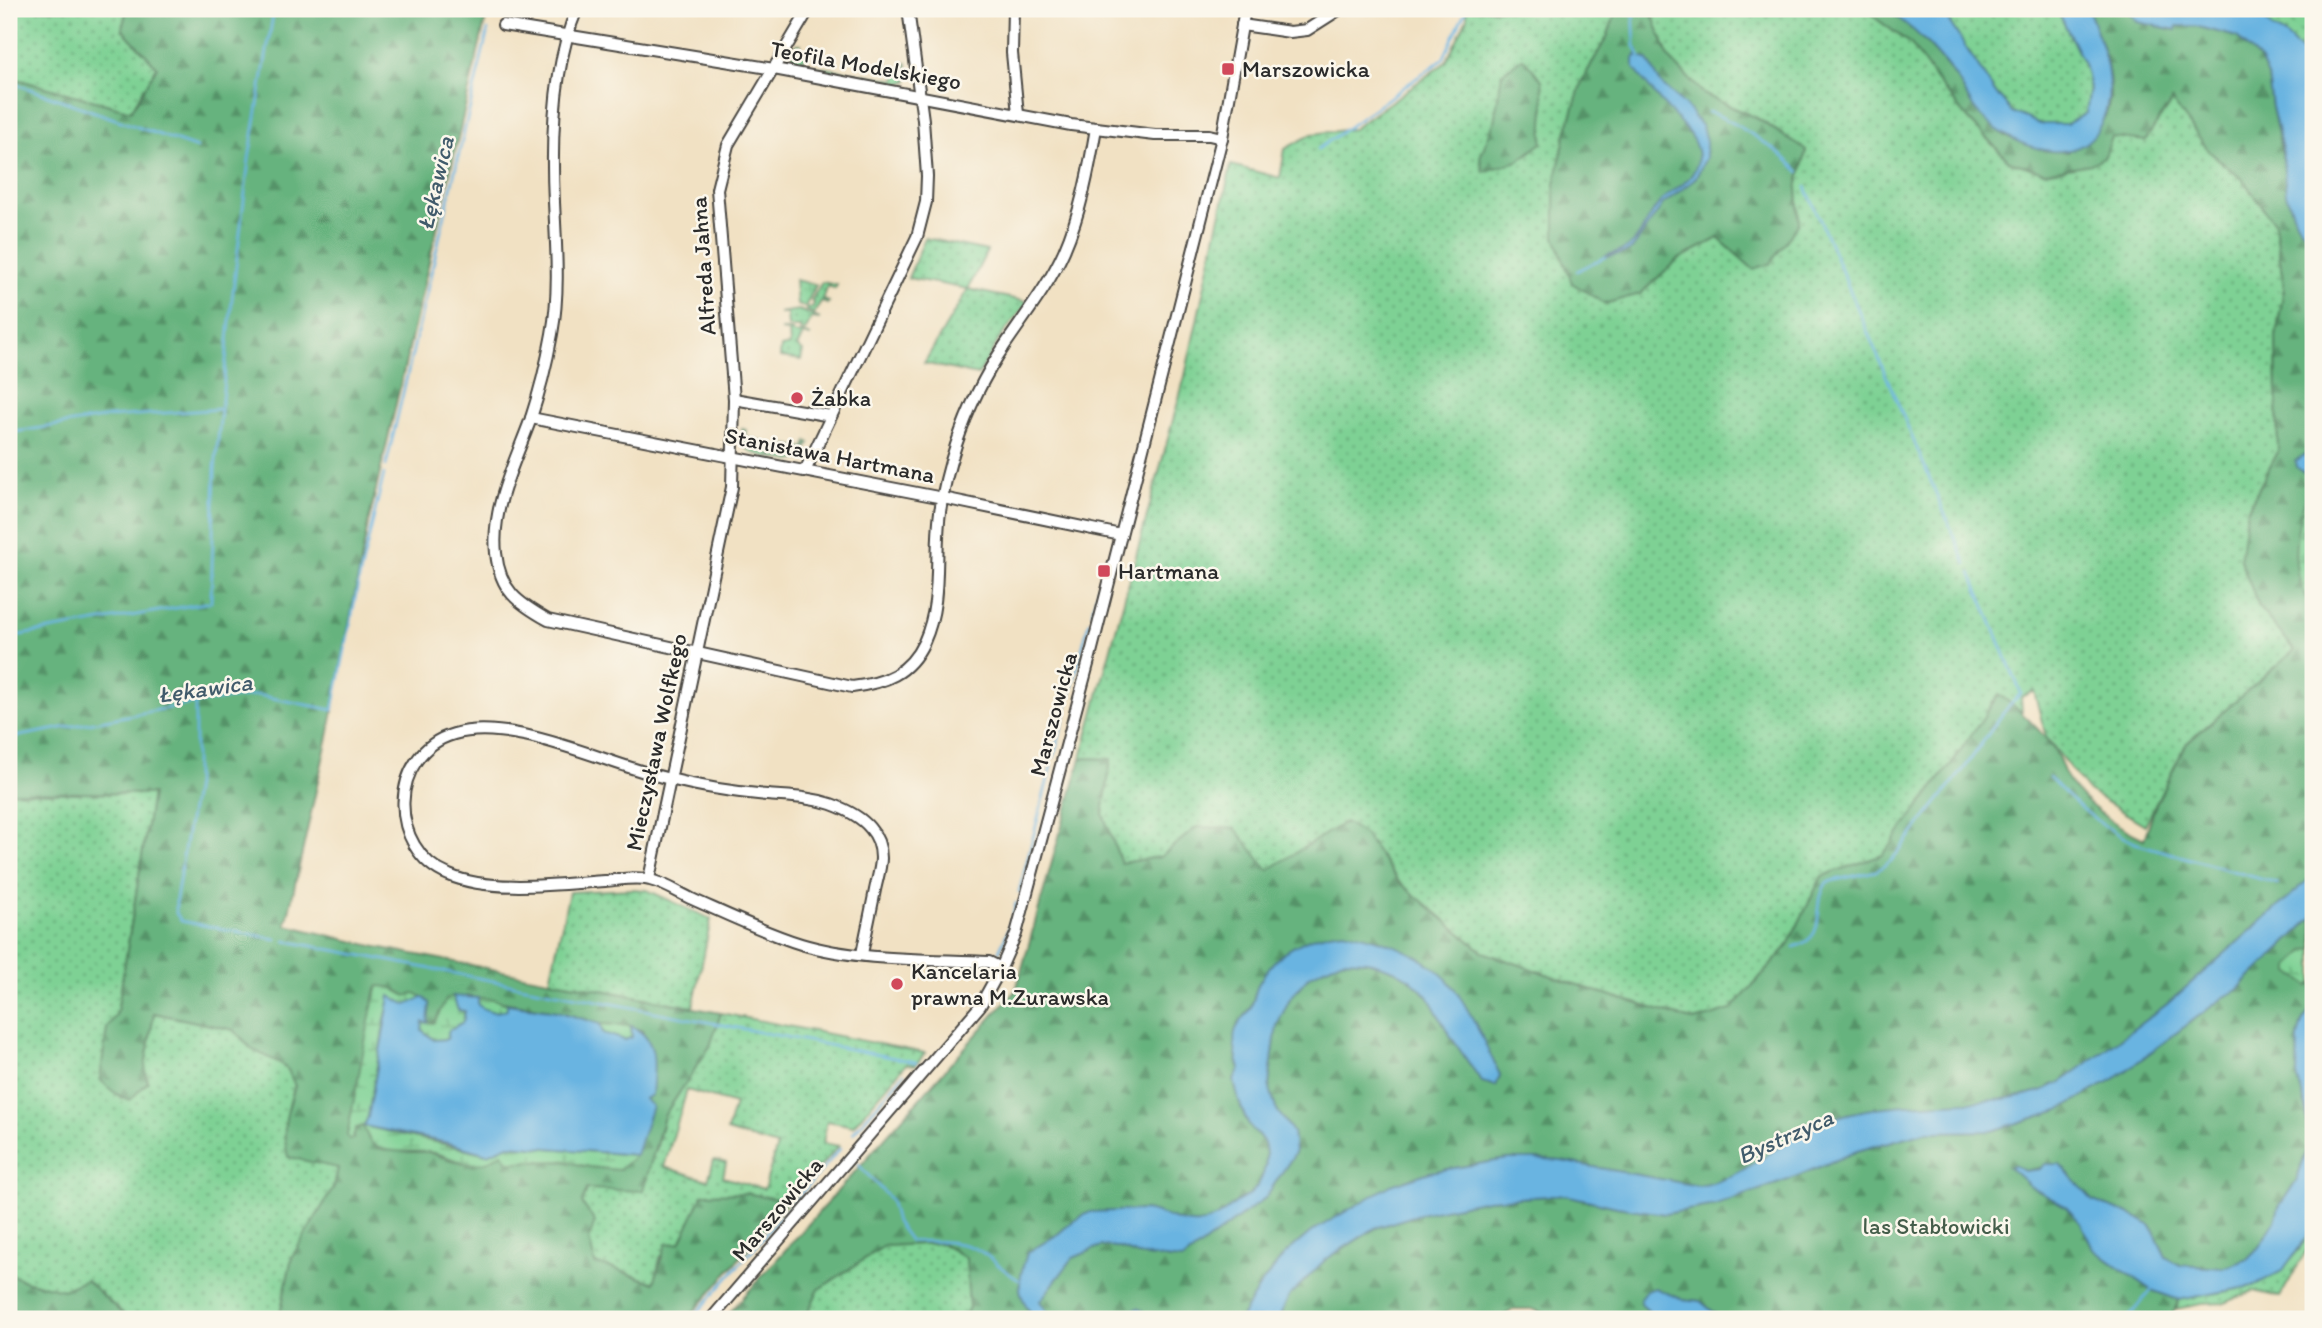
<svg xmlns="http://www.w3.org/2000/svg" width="2322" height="1328" viewBox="0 0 2322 1328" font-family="Itim,sans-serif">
<defs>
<pattern id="grass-dots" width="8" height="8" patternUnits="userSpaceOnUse" patternTransform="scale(1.75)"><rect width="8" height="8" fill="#7ed194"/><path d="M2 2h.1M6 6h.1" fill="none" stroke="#67aa79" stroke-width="1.8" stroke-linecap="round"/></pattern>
<pattern id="forest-firs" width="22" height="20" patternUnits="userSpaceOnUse" patternTransform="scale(1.75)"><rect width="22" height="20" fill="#66b37e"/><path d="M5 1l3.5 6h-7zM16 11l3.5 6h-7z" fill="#549267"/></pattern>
<pattern id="wetland-marsh" width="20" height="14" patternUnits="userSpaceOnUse" patternTransform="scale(1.75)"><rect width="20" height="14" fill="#7ed194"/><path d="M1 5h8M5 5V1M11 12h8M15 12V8" fill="none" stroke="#67aa79"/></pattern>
<pattern id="park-tufts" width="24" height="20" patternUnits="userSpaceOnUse" patternTransform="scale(1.75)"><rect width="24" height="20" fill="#7ed194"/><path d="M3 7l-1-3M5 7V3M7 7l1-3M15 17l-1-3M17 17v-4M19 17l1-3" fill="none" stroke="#67aa79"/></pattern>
</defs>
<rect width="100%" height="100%" fill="#fbf7ec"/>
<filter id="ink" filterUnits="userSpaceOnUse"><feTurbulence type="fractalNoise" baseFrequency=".0143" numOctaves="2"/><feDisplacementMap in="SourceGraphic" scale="14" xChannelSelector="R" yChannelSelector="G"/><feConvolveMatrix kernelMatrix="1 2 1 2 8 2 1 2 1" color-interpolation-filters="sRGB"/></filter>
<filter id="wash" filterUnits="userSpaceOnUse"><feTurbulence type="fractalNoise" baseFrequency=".00686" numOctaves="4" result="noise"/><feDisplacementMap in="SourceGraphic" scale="28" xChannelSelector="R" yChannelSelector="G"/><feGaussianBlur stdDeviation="1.57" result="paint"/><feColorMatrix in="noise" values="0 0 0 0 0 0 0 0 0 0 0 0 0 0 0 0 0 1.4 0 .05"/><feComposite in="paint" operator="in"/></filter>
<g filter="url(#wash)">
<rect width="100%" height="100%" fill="#f1e1c3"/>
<g fill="url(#grass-dots)" stroke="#547e60" stroke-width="2" fill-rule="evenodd">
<path d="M9,9H127L122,29L157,67L131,111L9,77Z"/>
<path d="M1467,9H1617L1607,37L1582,81L1565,137L1555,185L1640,294L1677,260L1718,238L1753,269L1799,223L1797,188L1806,150L1757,118L1705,95L1669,58L1652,14V9H1868L1874,17L1911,44L1936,80L1969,120L2009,161L2044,172L2105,156L2112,137L2172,100L2210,152L2243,180L2275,224L2284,288L2276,337L2278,452L2247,510L2260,609L2296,650L2186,744L2145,825L2087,790L2046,737L2034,691L2021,697L2022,712L1999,695L1954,760L1883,855L1822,876L1787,947L1731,1010L1695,1021L1592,990L1483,952L1399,882L1365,835L1268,871L1197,827L1160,857L1121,863L1103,814L1111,759L1081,758L1185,376L1231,165L1280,178L1285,149L1312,134L1353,129L1446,62L1467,19Z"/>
<path d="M1941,9H2057L2084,64L2090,88L2086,113L2067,124H2040L2012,112L1994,91Z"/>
<path d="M2257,9H2264L2269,12L2288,9H2313V59L2308,57L2285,35L2272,28Z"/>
<path d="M797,44H801L800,53L805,54L803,64L896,80L899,70L903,71L905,63H907L908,81L898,84L801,67L794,63L792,56Z"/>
<path d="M925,238L987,251L968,289L1028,302L1000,338L978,375L924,363L968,289L908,278Z"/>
<path d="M822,282L837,285L835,289L828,286L822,299L829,302L827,304L821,301L814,314L806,310L808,307L812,308L814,303L811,301Z"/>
<path d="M799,310L820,319L812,318L805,331L800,329V327H788L787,313H779Z"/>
<path d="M780,330H792V333L799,334L800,332L811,336L803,334L797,347L803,351L801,360L780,357L781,347L790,345L789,331Z"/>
<path d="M742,429L746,430L745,437L762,441L761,451L772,453L771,458L753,453L745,447Z"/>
<path d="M807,441L810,443L800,459L792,461L773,458L774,454L785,455L787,445L805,448Z"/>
<path d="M9,792L152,794L117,1013L107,1028L113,1089L121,1098L148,1082L145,1067L154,1013L234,1030L253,1050L307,1049C295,1086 279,1118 289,1157L338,1167L334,1187L292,1257L279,1319H128L86,1280L63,1290L24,1281L9,1273Z"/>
<path d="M632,889L647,890L711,919L693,1007L550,980L569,892Z"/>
<path d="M721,1013L925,1053L916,1065L906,1064L853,1126L827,1121L823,1143L839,1146L788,1201L745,1193L691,1222L680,1244L660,1257L655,1283L615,1269L595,1265L589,1239L594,1222L582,1203L587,1189H608L656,1151L664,1116L710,1046ZM687,1090L735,1104L727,1131L777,1146L764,1189L723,1177L726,1163L714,1160L708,1180L664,1167Z"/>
<path d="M2313,1225V1239L2280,1297L2253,1291L2225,1303L2202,1304L2176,1309L2179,1300C2243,1287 2281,1291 2313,1225Z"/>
<path d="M941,1243L966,1258L969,1308L963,1319H805L818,1290L884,1246Z"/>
</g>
<g fill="url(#forest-firs)" stroke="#486f54" stroke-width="2" fill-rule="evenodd">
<path d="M127,9H488L368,524L329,732L286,925L377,947L721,1013L710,1046L664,1116L643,1191L587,1189L582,1203L595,1222L589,1239L595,1264L615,1269L654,1283L666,1244L680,1243L703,1194L745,1193L788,1201L688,1319H279L292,1257L334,1187L338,1168L288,1157C281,1127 286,1115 295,1086L288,1070L280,1063L253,1050L234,1030L154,1013L145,1067L148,1082L130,1100C119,1097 107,1088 100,1079L107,1028L117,1013L152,794L9,792V77L131,111L157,67L122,29ZM376,989L397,990L406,996L430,1003L428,1023H433L466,996L557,1011L600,1024L631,1026L643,1031L646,1102L619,1170L590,1167L564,1161L509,1162L502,1153L483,1163H466L454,1161L428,1152H408L369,1140L364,1126L356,1128L353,1139H349L347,1136Z"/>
<path d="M1617,9H1652V14L1669,58L1705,95L1756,118L1806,150L1797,188L1799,223L1770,264L1753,269L1718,238L1677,260L1640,294L1605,304L1572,283L1555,237V184L1565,137L1582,81L1607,37Z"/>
<path d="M1868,9H1885L1909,25L1938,55L1959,81L1976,111L2005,136L2040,149L2068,152C2077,143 2103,124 2106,114C2118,81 2100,39 2088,9H2126L2138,22L2175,30L2176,26H2195L2237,37L2261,61L2268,76L2272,107L2296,221L2313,244V876L2166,1005L2060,1084L2051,1085L2045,1090L2012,1098L1820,1123L1749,1169L1717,1183L1699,1186L1561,1161L1534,1159H1508L1430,1172L1392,1185L1311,1232L1285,1254L1259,1287L1240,1319H1142L1132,1310L1125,1315L1105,1319L1080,1317L1076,1319H1052L1040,1301L1073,1258L1101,1246L1117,1247L1138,1255L1182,1260L1265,1198L1295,1153L1293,1132L1276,1109L1269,1085L1274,1046L1277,1025L1290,998L1308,977L1322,969L1343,960L1367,961L1394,970L1410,979L1428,996L1449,1034L1482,1082L1496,1086L1500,1075L1467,1009L1452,986L1373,937L1260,982L1250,1008L1235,1032L1236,1055L1240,1070L1234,1080C1237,1095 1241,1112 1250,1126C1255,1133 1264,1138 1265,1147C1269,1164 1262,1184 1249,1195C1245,1198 1239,1200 1235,1203C1225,1212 1213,1222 1198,1223C1178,1225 1161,1211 1142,1210L1073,1221L1058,1234L1027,1253V1308L1036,1319H963L969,1307L966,1258L941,1243L884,1246L818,1290L805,1319H724L1016,990L1081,758L1111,759L1103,814L1121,863L1160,857L1197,827L1235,828L1268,870L1345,822L1365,835L1399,882L1483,952L1592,990L1695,1021L1731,1010L1787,947L1822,876L1883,855L1954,760L1999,694C2020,711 2042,730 2056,753C2062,762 2063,775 2070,783C2088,807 2117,826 2144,839L2156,804L2186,744L2295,650L2260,609L2240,560L2247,511L2278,452L2276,337L2284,288L2275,224L2243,180L2210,152L2172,101L2145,141L2112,137L2105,156L2091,164L2044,172L2009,161L1969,120L1936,80L1911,44L1874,17Z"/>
<path d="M1523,58L1542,80L1544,106L1542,143L1518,161L1483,172L1480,157L1494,122L1502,73Z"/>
<path d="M2313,917V949L2306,950L2309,986L2313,982V1006L2302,1022L2298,1037L2297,1076L2306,1108L2309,1144L2296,1181L2279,1207L2275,1221L2259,1247L2246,1260L2223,1268L2180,1265L2166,1257L2151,1226L2134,1216L2093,1201L2060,1164L2024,1171L2014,1165L2031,1187L2065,1206L2081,1223L2093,1249L2151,1290L2179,1300L2170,1319H1722L1700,1301L1681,1299L1655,1288L1642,1305L1657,1319H1561L1532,1309H1514L1499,1319H1278L1290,1295L1325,1260L1378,1227L1420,1214L1487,1200L1565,1195L1617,1207L1665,1214L1716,1205L1788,1180L1857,1151L1925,1132L1992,1131L2059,1110L2119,1076L2224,997L2236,991Z"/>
<path d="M9,1273L24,1281L63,1290L86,1280L128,1319H9Z"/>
</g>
<g fill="url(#wetland-marsh)" stroke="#547e60" stroke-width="2">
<path d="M2311,477L2313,478C2313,498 2307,514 2304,533H2313V606C2282,568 2299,519 2311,477Z"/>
<path d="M2313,949V982L2309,986L2290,972V966L2306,950Z"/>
<path d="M378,986L390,987L406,996L415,993L423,997L407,1006L391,997L385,1019L368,1117L364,1126L487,1154L509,1145L636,1155L619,1170L590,1167L564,1161L509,1162L502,1153C496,1156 489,1162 482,1163C462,1167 447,1154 429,1152C413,1150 394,1154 379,1148C370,1144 367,1135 363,1126L356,1128L352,1139H349L347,1136L371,1011Z"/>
<path d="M453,996L458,1010L465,1011L463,1022L449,1030L447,1039L434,1040L422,1030V1022L434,1023L446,1000Z"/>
<path d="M478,998L493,999L507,1004V1009C496,1014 488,1012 478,1005Z"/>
<path d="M600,1024L631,1026L632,1037L625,1040L603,1033Z"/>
</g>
<path fill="url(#park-tufts)" stroke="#547e60" stroke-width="2" d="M795,280L816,285L805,307L797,305Z"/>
<g fill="#69b4e1" stroke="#4a7086" stroke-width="2">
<path d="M1885,9H1941L1994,91L2012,112L2040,124H2067L2086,113L2090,88L2084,64L2057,9H2088C2104,48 2121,93 2097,131C2070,173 2002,141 1977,112C1970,104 1966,93 1960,84C1954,74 1945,63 1937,54C1922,36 1905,22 1885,9Z"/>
<path d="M2126,9H2257L2272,28L2285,35L2308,57L2313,77V244L2296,221L2286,194L2282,149L2272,107L2268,76L2261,61L2237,37L2195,26H2177L2176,30L2138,22Z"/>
<path d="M1638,52V56L1648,60L1661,84L1685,105L1702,127L1706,141V158L1695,179L1663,204L1633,248L1627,252L1602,258C1610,252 1622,253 1631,245C1644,233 1649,213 1662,200C1672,190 1688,184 1694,171C1709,145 1676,119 1661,102C1652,91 1643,80 1634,68V59Z"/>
<path d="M2306,454L2313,457V478L2296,467L2295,461Z"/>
<path d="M2313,876V917L2236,991L2224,997L2119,1076L2059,1110L1992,1131L1925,1132L1857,1151L1788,1180L1716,1205L1665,1214L1617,1207L1565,1195L1487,1200L1420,1214L1375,1228L1325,1260L1290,1295L1278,1319H1240L1259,1287L1285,1254L1311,1232L1391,1185L1430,1172L1508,1159H1534L1561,1161L1699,1186C1747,1178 1778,1141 1821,1123C1881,1098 1947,1107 2010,1098C2020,1096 2031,1094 2041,1091C2049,1089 2052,1084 2060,1083L2166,1005Z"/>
<path d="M1344,931C1383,939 1429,954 1454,988C1473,1015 1486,1046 1500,1075L1496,1086L1482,1082L1449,1034L1428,996L1410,979L1394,970L1367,961L1343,960L1322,969L1308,977L1290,998L1277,1025L1274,1046L1269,1085L1276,1109L1293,1132L1295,1153L1265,1198L1182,1260L1138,1255L1117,1247L1101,1246L1073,1258L1040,1301L1052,1319H1036C1014,1293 1018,1283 1027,1253L1058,1234L1073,1221L1090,1212L1142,1210C1161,1211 1178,1225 1198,1223C1213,1222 1225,1212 1235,1203C1239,1200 1245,1198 1249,1195C1262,1184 1269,1164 1265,1147C1264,1138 1255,1133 1250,1126C1241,1112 1237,1095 1234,1080L1240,1069C1237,1059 1232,1043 1235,1032C1237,1024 1246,1016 1250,1009C1254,1001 1255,991 1259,983C1275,951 1309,934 1344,931Z"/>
<path d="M390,996L407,1005L423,997L430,1003L428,1023L423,1022L422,1030L434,1040L447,1039L449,1030L463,1022L465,1011L458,1010L453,996L478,998V1005C488,1012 496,1014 507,1009V1004L557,1011L600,1024L603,1033L625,1040L632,1037L631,1026C660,1039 654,1068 652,1095L644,1099L652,1106L636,1155L509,1145L487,1154L448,1143L364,1126L368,1117Z"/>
<path d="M2313,1006V1225L2307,1237L2282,1271L2253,1286L2179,1300L2151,1290L2093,1249L2081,1223L2065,1206L2031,1187L2009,1167L2014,1165L2024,1171L2040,1169L2044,1164H2060L2093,1201L2134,1216L2151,1226L2166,1257L2180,1265L2223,1268L2246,1260L2259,1247L2275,1221L2279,1207L2296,1181L2309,1144L2306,1108L2297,1076L2298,1037L2302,1022Z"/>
<path d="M1655,1288L1681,1299L1700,1301L1722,1319H1657L1642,1305L1640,1299L1646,1291Z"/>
<path d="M1138,1308L1144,1312L1142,1318L1147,1319H1076C1084,1315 1095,1320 1104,1319C1118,1318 1126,1313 1138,1308Z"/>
</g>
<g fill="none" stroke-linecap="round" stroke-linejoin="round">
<g stroke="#69b4e1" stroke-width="2.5">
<path d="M424,9L491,18L493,9"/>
<path d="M1633,9L1635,46L1640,57"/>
<path d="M9,76L13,83L197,148"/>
<path d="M1708,112C1730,118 1785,154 1799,172"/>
<path d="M1318,149L1443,59L1465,12L1464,9"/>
<path d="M1806,187L1966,564"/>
<path d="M1577,271L1605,257"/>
<path d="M232,299L249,159L274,9"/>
<path d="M9,433L109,417L221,409"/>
<path d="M386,466L488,30"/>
<path d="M1092,612L1099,584"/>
<path d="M9,637L211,602L215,469L232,301"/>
<path d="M195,704V785L176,899V913L181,921L276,939"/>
<path d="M9,738L190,704L257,695L333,710L360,575L384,474"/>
<path d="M1054,757L1089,622"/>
<path d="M2049,777C2074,804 2101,827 2135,843L2278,884"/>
<path d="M1019,892L1051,767"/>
<path d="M286,941L916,1062"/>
<path d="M1794,947C1831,936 1810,907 1827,882L1876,871L1891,861L1966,766L2003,713L2021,693L1971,573"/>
<path d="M999,951L1007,933L1016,903"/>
<path d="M853,1133L904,1074"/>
<path d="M858,1164L890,1199L896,1222L910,1241C932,1242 958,1239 978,1250C992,1257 1004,1272 1019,1280"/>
<path d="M692,1319L840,1149"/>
<path d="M2127,1319L2151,1290"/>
</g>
</g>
</g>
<g filter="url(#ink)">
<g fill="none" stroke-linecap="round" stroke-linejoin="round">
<g stroke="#494642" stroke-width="14">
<g id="minor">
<path d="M577,9C553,65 551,141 554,202C556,246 560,290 552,334C547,362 539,394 530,421C515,462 491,508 496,553C500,591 518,603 548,620L852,687C885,683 909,674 924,642C943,601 934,555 940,512C943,490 949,466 956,445C968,409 984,376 1005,345C1026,314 1049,285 1064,251C1081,212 1089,170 1096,128"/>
<path d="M1013,9L1012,53L1018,114"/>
<path d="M503,25L774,69L1071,125L1155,135H1209L1222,138"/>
<path d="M1242,25L1290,32L1307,30L1340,9"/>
<path d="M734,399L831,416"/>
<path d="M531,418L943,498L1121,535"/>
<path d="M805,471L917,237L926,202L927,176L923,120L908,9"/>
<path d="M649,879L732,487L734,399L717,189L728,145L809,9"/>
<path d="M862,954C866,933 871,911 875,890C877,880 881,868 881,858C881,847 877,836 870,828C860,816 845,809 831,804C810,797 789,797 767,795C735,792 701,787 670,779C610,766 513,716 454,734C388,753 387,850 449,875C490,893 560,884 605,881C618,880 637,876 650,880C664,883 679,893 692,899C728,915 763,932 801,944C857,961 930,959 989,962L1001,968"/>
<path d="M711,1319L980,1006L1001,968L1016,934L1091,653L1222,138L1245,9"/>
</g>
</g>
<use href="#minor" stroke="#fff" stroke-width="10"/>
</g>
</g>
<g fill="#d1495b" stroke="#fbf7ec" stroke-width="2.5">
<rect x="1221" y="62" width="14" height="14" rx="3.5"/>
<circle cx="797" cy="398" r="7"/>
<rect x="1097" y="564" width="14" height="14" rx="3.5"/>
<circle cx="897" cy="984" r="7"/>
</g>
<g text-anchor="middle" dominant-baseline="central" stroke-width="5" stroke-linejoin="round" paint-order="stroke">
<g font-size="23" fill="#2b2b2b" stroke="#fbf7ec">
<text transform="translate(866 65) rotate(10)">Teofila Modelskiego</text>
<text transform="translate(703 266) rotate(-94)">Alfreda Jahna</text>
<text transform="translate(830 455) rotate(11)">Stanisława Hartmana</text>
<text transform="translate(1053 714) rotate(-75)">Marszowicka</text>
<text transform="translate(656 742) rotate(-78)">Mieczysława Wolfkego</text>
<text transform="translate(777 1209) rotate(-50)">Marszowicka</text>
</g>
<g font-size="23" fill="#2b2b2b" stroke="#fbf7ec" text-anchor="start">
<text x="1242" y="69">Marszowicka</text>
<text x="811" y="398">Żabka</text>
<text x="1118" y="571">Hartmana</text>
<text x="911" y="971">Kancelaria<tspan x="911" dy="26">prawna M.Zurawska</tspan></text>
</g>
<g font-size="23" fill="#445d4a" stroke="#fbf7ec">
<text x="1936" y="1226">las Stabłowicki</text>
</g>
<g font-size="24" font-style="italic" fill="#415b6b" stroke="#fbf7ec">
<text transform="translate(435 183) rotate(-77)">Łękawica</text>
<text transform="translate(205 688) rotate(-8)">Łękawica</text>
<text transform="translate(1785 1136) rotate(-24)">Bystrzyca</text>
</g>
</g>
<rect width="2322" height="1328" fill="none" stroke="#fbf7ec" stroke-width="35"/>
</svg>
